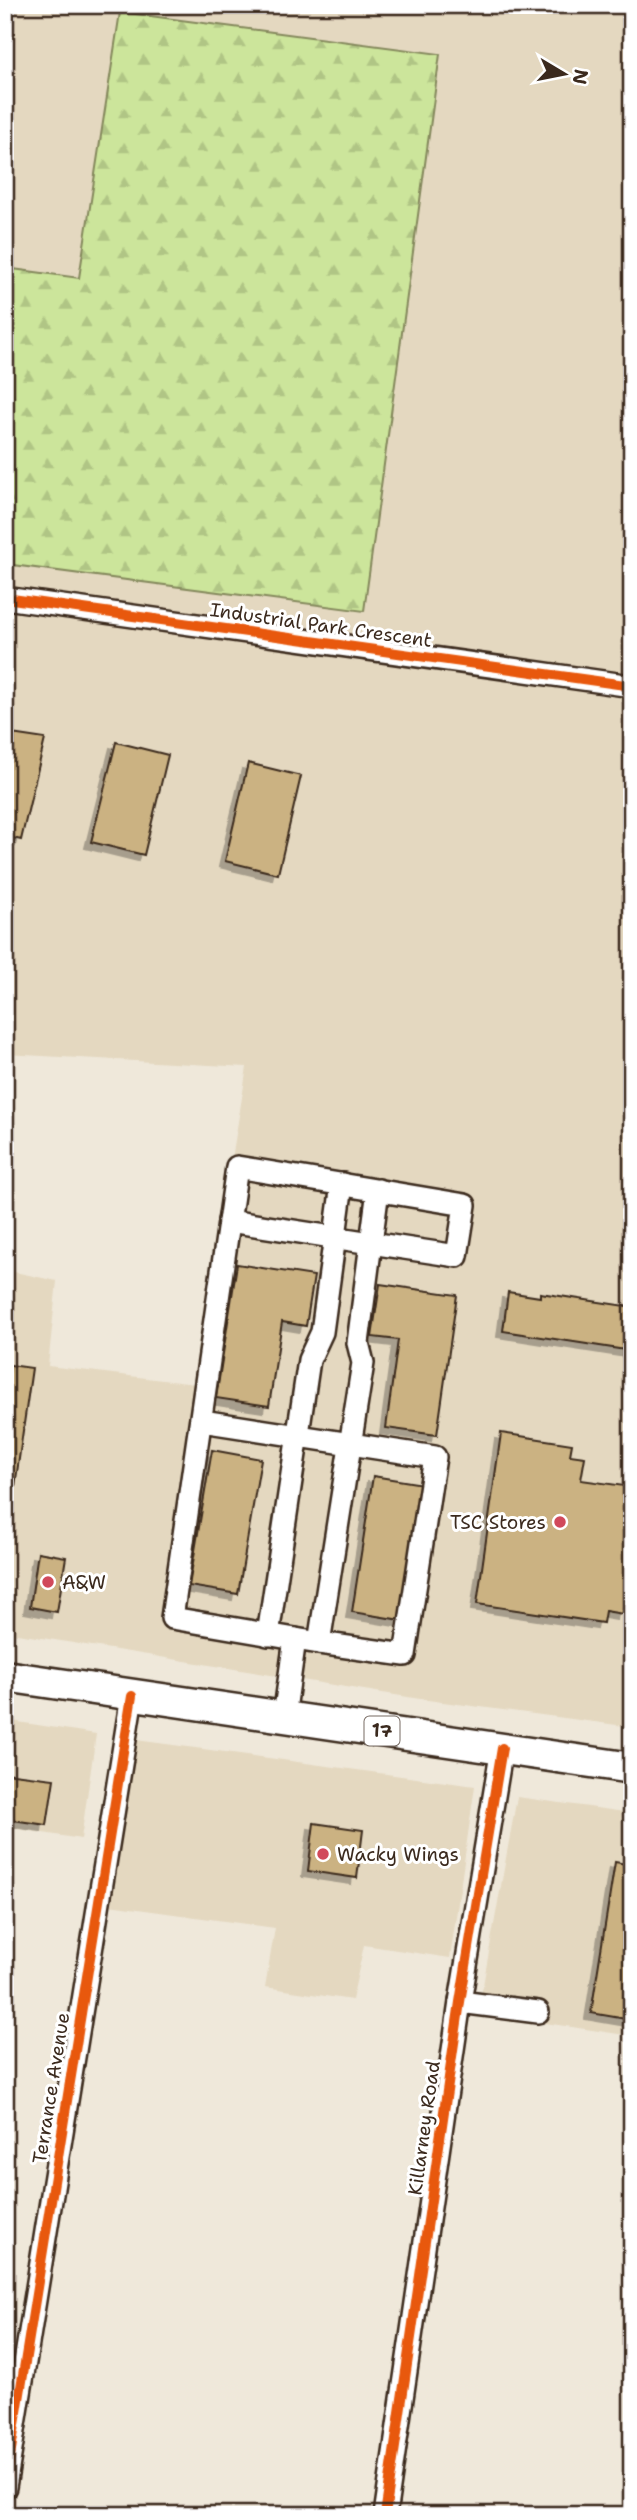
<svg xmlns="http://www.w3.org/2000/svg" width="637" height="2520" viewBox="0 0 637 2520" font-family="'Shantell Sans',sans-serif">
<defs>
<pattern id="forest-firs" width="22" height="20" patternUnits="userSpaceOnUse" patternTransform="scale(1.75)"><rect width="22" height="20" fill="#cce59b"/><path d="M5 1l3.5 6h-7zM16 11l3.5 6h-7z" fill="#b0c585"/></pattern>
<filter id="shadow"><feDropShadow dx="-6" dy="6" stdDeviation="0" flood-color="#0004"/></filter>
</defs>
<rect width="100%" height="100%" fill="#efe8da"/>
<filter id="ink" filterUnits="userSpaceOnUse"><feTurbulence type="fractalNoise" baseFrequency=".0143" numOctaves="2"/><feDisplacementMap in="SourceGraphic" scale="14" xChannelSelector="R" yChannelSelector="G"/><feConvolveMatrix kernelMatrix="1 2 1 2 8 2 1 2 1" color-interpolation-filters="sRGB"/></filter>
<g filter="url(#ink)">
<g fill="#e4d8c0">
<path d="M5,5H632V1727L420,1699L5,1632V1270L57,1281L48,1366L195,1384L247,1067L5,1054Z"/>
<path d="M5,1720L96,1734L81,1839L5,1827Z"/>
<path d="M136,1740L475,1786L450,1958L364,1945L352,2000L265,1987L275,1928L109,1905Z"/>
<path d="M517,1797L632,1813V2036L478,2013Z"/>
</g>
<path fill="url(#forest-firs)" stroke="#84885c" stroke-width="2" d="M120,12L440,54L364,611L5,564V268L79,278Z"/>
<g fill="#cbb282" stroke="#3b2a1e" stroke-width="2" filter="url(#shadow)">
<path d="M5,733L45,739L21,840L5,836Z"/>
<path d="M116,742L168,755L144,855L91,842Z"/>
<path d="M248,763L301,776L278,874L225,861Z"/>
<path d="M237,1264L314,1276L306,1326L282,1322L269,1406L216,1398Z"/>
<path d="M380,1284L457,1295L437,1435L386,1428L398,1340L372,1337Z"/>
<path d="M508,1292L540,1297V1293L632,1307V1351L503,1331Z"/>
<path d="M10,1365L32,1368L5,1556V1438L8,1420H5V1383H8Z"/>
<path d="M501,1433L572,1444L570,1455L585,1457L581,1480L632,1487V1556L623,1614L605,1611L603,1623L477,1604Z"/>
<path d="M212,1450L261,1459L238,1594L189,1586Z"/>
<path d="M373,1476L423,1484L401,1620L352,1612Z"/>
<path d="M38,1552L66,1557L57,1612L30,1607Z"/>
<path d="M5,1773L54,1779L47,1825L5,1819Z"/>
<path d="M314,1823L363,1830L357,1878L308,1871Z"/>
<path d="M615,1862L632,1865V2020L591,2013Z"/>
</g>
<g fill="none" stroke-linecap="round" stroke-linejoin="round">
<g stroke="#3b2a1e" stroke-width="26">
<g id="minor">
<path d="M5,598L632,686"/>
<path d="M229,1221L371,1243L358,1343L363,1363L319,1643"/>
<path d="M202,1421L435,1457L405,1655L319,1643L172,1618L237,1167L465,1205L457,1256L371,1243L378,1190"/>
<path d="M268,1635L309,1360L322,1332L342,1184"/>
<path d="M284,1717L295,1639"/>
<path d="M460,2002L538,2012"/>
<path d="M5,2487L132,1696"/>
<path d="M385,2515L460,2002L502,1748"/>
</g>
</g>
<g stroke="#3b2a1e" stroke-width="35">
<path id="highway" d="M5,1676L632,1768"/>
</g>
<use href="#minor" stroke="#fff" stroke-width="21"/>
<use href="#highway" stroke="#fff" stroke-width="30"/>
<g stroke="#fff" stroke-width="15">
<g id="cycleway">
<path d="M5,598L632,686"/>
<path d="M5,2487L132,1696"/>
<path d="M385,2515L460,2002L502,1748"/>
</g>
</g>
<use href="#cycleway" stroke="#e8590c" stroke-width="10"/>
</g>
</g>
<g fill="#d1495b" stroke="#fff" stroke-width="2.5">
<circle cx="560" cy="1522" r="7"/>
<circle cx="48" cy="1582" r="7"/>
<circle cx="323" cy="1854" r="7"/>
</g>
<g text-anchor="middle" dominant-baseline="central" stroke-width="6" stroke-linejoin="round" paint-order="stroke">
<rect fill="#fff" stroke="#766a62" stroke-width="2" x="364.5" y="1716.5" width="35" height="29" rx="5"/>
<g font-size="18" font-weight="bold" fill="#3b2a1e">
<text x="382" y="1731">17</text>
</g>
<g font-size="19" fill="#3b2a1e" stroke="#fff">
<text transform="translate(321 625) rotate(8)">Industrial Park Crescent</text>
<text transform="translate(51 2088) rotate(-81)">Terrance Avenue</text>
<text transform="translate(424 2128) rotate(-82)">Killarney Road</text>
</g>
<g font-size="19" fill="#3b2a1e" stroke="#fff" text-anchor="start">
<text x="546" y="1522" text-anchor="end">TSC Stores</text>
<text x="62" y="1582">A&amp;W</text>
<text x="337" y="1854">Wacky Wings</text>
</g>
</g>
<rect width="637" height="2520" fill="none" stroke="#fff" stroke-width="28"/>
<rect x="14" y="14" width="609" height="2492" fill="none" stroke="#3b2a1e" stroke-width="2.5" filter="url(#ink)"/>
<g transform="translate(564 74) rotate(100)" stroke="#ffffff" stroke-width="5" paint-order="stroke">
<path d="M0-5L12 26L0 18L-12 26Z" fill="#3b2a1e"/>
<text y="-10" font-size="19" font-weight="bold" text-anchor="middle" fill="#3b2a1e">N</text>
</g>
</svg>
